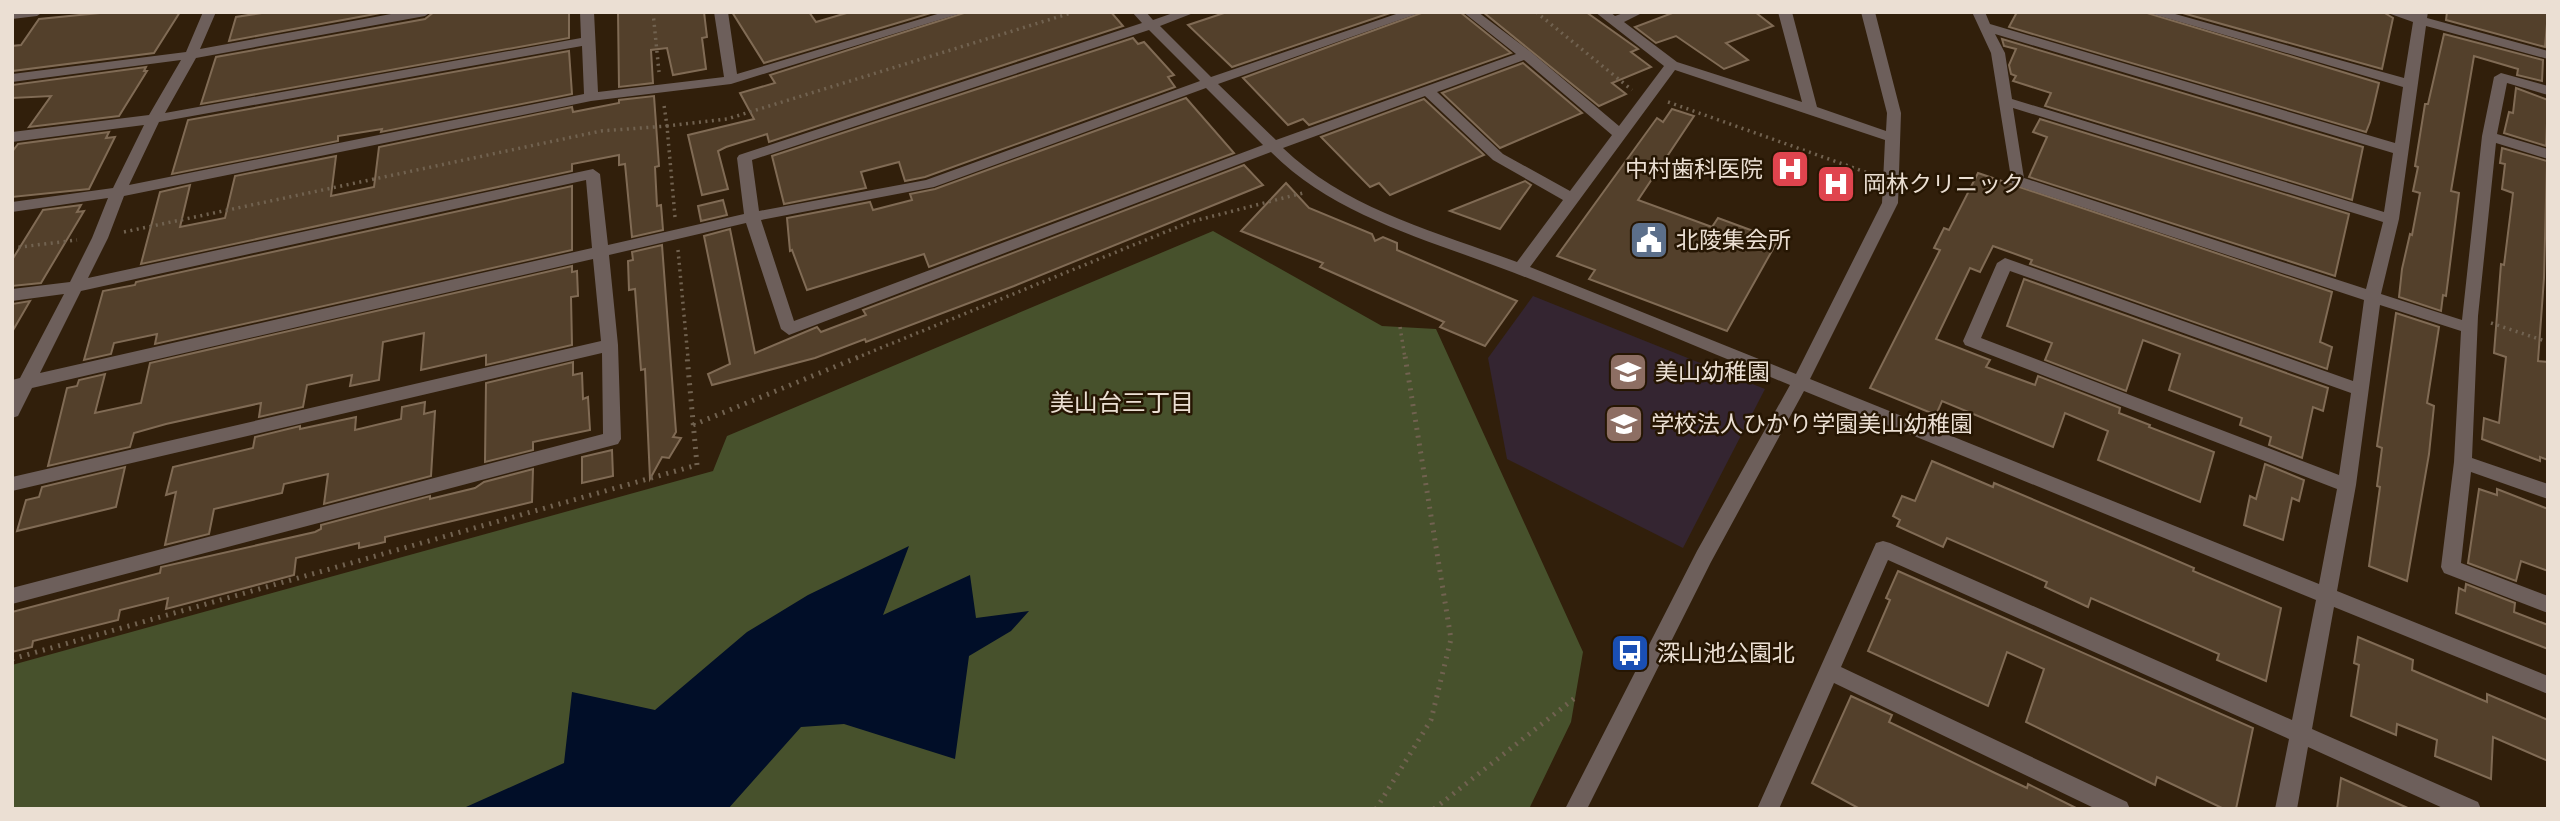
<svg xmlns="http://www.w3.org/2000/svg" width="2560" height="821" viewBox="0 0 2560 821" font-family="'Work Sans','Noto Sans JP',sans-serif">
<rect width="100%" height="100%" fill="#311f0b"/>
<path fill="#342531" d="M1533,296L1765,389L1683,548L1507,459L1488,358Z"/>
<path fill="#47512c" d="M1213,231L1382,326L1436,329L1583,652L1571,722L1529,809H12V665L713,471L727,436Z"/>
<path fill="#010e28" d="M909,546L883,615L970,575L976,618L1029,611L1011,631L969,656L955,759L844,724L801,727L728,809H457L466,807L564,763L572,692L655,710L747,632L808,595Z"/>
<g fill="#53402b" stroke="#806b55" stroke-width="2">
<path d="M110,12H180L154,53L12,71V46L21,45L39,19Z"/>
<path d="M268,12H386L229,41L236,17Z"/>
<path d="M434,12H569V38L201,104L216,57L425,19Z"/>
<path d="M618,12H704L707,37L702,38L706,69L673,75L667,48L651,50L653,83L619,87Z"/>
<path d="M732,12H809L816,22L850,12H934L764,63Z"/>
<path d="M967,12H1111L1123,26L769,142L767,134L726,147L718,151L728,189L702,195L688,135L754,119L740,93L775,83L770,75Z"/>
<path d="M1227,12H1393L1232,67L1188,25Z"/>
<path d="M1424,12H1460L1511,53L1309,125L1303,119L1288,125L1243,78Z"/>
<path d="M1483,12H1586L1638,49L1631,52L1651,67L1612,83L1626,94L1599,106Z"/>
<path d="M1675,12H1755L1773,26L1726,43L1748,60L1724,69L1676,36L1656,43L1635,27Z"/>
<path d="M2017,12H2144L2379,83L2370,122L2366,132L2009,27Z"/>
<path d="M2179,12H2383L2393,18L2382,69Z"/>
<path d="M2447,12H2548L2545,47L2446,20Z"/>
<path d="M2444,34L2543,60L2542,81L2517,75L2518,69L2474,56L2451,191L2459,193L2446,296L2443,295L2441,311L2399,297L2402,269L2410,234L2412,235L2420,193L2413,191L2418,167L2415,166L2425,104H2428Z"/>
<path d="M1133,38L1138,44L1144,42L1174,75L1168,77L1175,87L925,177L905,181L899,162L861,172L866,188L784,204L772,156Z"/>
<path d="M2002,39L2363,147L2352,200L2045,106L2051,93L2013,81L2016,76L2011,74L2009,65L2016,49L2004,46Z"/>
<path d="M569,51L572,94L381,132L382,129L338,136V141L172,174L188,120Z"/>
<path d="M1523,63L1582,113L1500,148L1442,93Z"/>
<path d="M146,67L144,71H147L119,116L29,127L51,96L12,98V85Z"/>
<path d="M2516,88L2548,100L2546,146L2504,133L2509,112L2513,113Z"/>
<path d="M654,96L659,166L655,167L657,206L661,205L663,230L632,237L625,164L619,165V155L572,164V171L141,264L160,192L190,185L180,227L225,218L235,176L336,156L331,196L374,187L379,147L572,107L573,112L619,103V100Z"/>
<path d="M1186,98L1234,153L929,267L924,254L807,290L792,250L790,251L787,218L870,202L873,210L912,200L910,194L935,189Z"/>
<path d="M1424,99L1484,155L1390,195L1379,183L1370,187L1321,137Z"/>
<path d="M1672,109L1694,116L1638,200L1712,227L1718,218L1778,240L1727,331L1589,279L1595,270L1557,256L1657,118L1663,122Z"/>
<path d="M2040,119L2349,214L2335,276L2029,177L2047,137L2033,132Z"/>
<path d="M109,132L106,138L115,137L89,189L12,197V152L18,144Z"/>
<path d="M2502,148L2547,161L2544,278L2538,361L2548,362V460L2540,457V461L2482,439L2484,418L2499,423L2506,357L2494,353L2501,264L2504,265L2513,193L2502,189L2505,164L2500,163Z"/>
<path d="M1244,165L1263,185L1014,286L866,342L865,339L815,358L712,385L708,374L730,364L704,236L730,229L755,353L817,327L821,332L866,315L863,310Z"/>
<path d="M1978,173L2332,292L2320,342L2332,347L2327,369L2030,264L2032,260L1993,246L1980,272L1970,268L1936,339L1990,360L1986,367L2035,385L2038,376L2120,408L2119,413L2150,425L2149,427L2214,452L2200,502L2098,460L2108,431L2065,413L2053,447L1942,401L1936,415L1870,388L1940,250L1934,248L1944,228L1949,230Z"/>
<path d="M1525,181L1531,185L1500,229L1450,211Z"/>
<path d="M1286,183L1309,208L1372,234L1375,241L1383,237L1397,243V250L1517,301L1485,346L1440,327L1444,322L1320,267L1323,263L1241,231Z"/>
<path d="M572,186V250L155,344L157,334L114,343L111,354L84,360L103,291L135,285L136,282Z"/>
<path d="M723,200L727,215L701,221L698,206Z"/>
<path d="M81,205L77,212L84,211L41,283L12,286V260L43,210Z"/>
<path d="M662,245L676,432L673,437L681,438L669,458L662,457L650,479L645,369L641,370L635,289L629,290L628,261L633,260L632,252Z"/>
<path d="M572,266V272L577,271L578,296L571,297L572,345L486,365V355L421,370L424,333L383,342L379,380L350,386L352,375L307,385L303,407L259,417L261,403L166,424L134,433L130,447L48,466L67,388L77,386L79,380L105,374L95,413L141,403L150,363Z"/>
<path d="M2024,279L2328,388L2323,411L2313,407L2302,458L2269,445L2271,437L2240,425L2242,418L2169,390L2180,354L2143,340L2126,391L2045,360L2052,343L2007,326Z"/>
<path d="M30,301L12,332V304Z"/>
<path d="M2396,313L2439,327L2427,403L2434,406L2429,454L2407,581L2369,566L2380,487L2377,486L2382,448L2377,446Z"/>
<path d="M573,362V375L582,373L583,399L588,397L590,430L533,442V450L485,462L486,383Z"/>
<path d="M425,402L424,414L435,411L431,476L324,504L328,474L284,484L282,493L214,509L209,534L165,545L176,492L166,495L173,467L253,448L255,437L300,426V429L356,417L355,430L401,419L402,407Z"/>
<path d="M612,450L613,476L582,483V457Z"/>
<path d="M1932,461L1993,487L1994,483L2145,547L2194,568L2193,571L2281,608L2266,681L2217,660L2219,654L2091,598L2088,607L2045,587L2047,582L1947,538L1943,547L1897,526L1900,520L1893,516L1902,496L1915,501Z"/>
<path d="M2265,464L2304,480L2299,501L2292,498L2283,540L2244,525L2250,496L2256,499Z"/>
<path d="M125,467L116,507L17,531L26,500L39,497L42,487Z"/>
<path d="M533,469L532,502L385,537V542L359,548V543L296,558L294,575L166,609L168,598L120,610L118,620L33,641L32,647L12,652V612L160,573L161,567L315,532L321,529V525L430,496V499L475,488L484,482Z"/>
<path d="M2479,489L2497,495V489L2548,509V571L2521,561L2516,581L2468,563Z"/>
<path d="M1898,571L2253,728L2236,809H2224L2157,777L2155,785L2026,722L2044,669L2007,652L1988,706L1868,651L1890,600L1886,598Z"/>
<path d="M2466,584L2515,603L2514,612L2548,625V649L2456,613L2459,588L2465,591Z"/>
<path d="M2358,637L2413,660L2412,670L2487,702V694L2548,720V761L2493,737L2491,779L2435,756L2437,740L2397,724L2396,735L2351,716L2359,665L2354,663Z"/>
<path d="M1851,696L1892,715L1889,722L1995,773L2027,788L2028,784L2078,809H1860L1812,783Z"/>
<path d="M2341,778L2410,809H2337Z"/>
</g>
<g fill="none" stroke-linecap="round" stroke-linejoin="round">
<g stroke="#716250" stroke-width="3.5" stroke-dasharray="2 4.5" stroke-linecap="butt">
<path d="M653,12L659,72"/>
<path d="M1536,12L1632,90"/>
<path d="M1668,102L1871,174"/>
<path d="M675,217L667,126L727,119L1074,12"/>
<path d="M124,232L601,131L667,126L664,105"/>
<path d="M12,248L77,240"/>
<path d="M678,250L688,358"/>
<path d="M2491,323L2548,342"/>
<path d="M1400,327L1405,358"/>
<path d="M856,358L1190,222L1303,193"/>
</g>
<g stroke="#716250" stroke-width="5" stroke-dasharray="2 6" stroke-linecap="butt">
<path d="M693,425L861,356"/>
<path d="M12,659L697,465L687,356"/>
<path d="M1376,809L1431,720L1451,639L1405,356"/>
<path d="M1434,809L1576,697"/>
</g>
<g fill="#6d5f5b" fill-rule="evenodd">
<path d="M12,12H43L37,16L12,19Z"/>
<path d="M203,12H216L200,49L402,12H431L425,16L196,58L165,113L581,38L580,12H594L598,92L724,77L714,12H728L737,74L944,12H965L731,84L591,101L124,196L108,238L88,278L593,169L600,174L608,245L744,214L737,158L739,155L1142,23L1132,12H1146L1153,20L1176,12H1196L1160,26L1211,77L1402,12H1422L1218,84L1276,140L1516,54L1463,12H1478L1531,52L1619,126L1664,66L1595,12H1610L1615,16L1626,12H1644L1624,22L1677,62L1802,102L1778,12H1792L1817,107L1886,131L1887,113L1861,12H1875L1901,113L1898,203L1810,379L2319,584L2337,489L1965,345L1963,341L1997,263L2005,258L2353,381L2364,300L2012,184L1991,53L1972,12H1985L1990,24L2395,143L2403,87L2146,12H2168L2404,78L2413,22L2385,12H2428L2427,18L2548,51V59L2426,26L2399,219L2381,294L2462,320L2482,136L2494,77L2501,73L2548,86V95L2507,83L2497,134L2548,149V159L2496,143L2478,316L2472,458L2548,484V499L2471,472L2461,563L2548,596V613L2444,573L2441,567L2454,462L2461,331L2380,305L2356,485L2337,591L2548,676V694L2334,607L2312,729L2478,802L2481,809H2445L2308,747L2297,809H2275L2289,739L1888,560L1841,667L2127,802L2130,809H2096L1834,683L1779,809H1757L1876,543L1883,541L1890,543L2292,720L2316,600L1804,391L1711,562L1587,809H1565L1697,551L1790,385C1697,347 1606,308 1512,272C1429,240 1336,217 1271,152L789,335L781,329L746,223L609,255L618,345L621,439L618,444L12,604V588L603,434L602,353L12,491V477L601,341L593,259L32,388L18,416L12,418V380L20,378L64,294L12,301V289L70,282L92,238L108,198L12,212V202L113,188L144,125L12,142V132L149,115L181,60L12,82V74L186,52ZM1149,30L1200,81L926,180L759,211L752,160ZM1995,34L2393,153L2384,212L2012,99L2005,53ZM582,46L584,94L129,185L159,122ZM1524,60L1612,135L1570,191L1503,154L1437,92ZM1675,70L1885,140L1882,203L1796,374L1530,267ZM1206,88L1263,145L794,321L761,220L934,187ZM1425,96L1493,160L1563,200L1517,262C1436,232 1346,209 1283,148ZM2013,108L2383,222L2366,289L2024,178ZM586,180L592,248L40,373L81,291ZM2010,271L2351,393L2339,475L1981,338Z"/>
</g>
</g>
<defs>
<g id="hospital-square" transform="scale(2.0125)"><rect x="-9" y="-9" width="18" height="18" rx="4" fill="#e0444e" stroke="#261603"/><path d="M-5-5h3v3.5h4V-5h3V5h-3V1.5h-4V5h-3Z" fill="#fff"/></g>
<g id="civic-square" transform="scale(2.0125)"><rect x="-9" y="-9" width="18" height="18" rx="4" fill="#5c6f8a" stroke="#261603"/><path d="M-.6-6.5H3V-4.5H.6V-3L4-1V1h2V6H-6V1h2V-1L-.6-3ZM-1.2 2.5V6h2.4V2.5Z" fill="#fff"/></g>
<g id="school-square" transform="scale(2.0125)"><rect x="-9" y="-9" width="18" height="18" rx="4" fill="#8d6e63" stroke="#261603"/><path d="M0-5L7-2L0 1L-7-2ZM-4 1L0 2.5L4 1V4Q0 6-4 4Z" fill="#fff"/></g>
<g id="bus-square" transform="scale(2.0125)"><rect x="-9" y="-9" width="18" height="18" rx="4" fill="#1a4fb4" stroke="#261603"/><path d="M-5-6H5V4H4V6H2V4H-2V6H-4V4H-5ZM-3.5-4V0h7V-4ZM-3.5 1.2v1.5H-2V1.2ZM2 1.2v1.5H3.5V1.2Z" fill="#fff"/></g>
</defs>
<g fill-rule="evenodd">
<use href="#hospital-square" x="1790" y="169"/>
<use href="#hospital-square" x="1836" y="184"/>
<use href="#civic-square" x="1649" y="240"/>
<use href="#school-square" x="1628" y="372"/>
<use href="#school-square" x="1624" y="424"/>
<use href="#bus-square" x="1630" y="653"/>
</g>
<g text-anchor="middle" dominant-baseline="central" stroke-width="5" stroke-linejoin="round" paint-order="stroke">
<g font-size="23" fill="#ebdfd3" stroke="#261603" text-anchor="start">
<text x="1763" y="169" text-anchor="end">中村歯科医院</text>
<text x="1863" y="184">岡林クリニック</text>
<text x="1676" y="240">北陵集会所</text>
<text x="1655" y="372">美山幼稚園</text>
<text x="1651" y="424">学校法人ひかり学園美山幼稚園</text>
<text x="1657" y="653">深山池公園北</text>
</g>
<g font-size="24" fill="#ebdfd3" stroke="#261603">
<text x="1122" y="403">美山台三丁目</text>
</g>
</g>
<rect width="2560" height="821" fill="none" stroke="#ebdfd3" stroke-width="28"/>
</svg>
